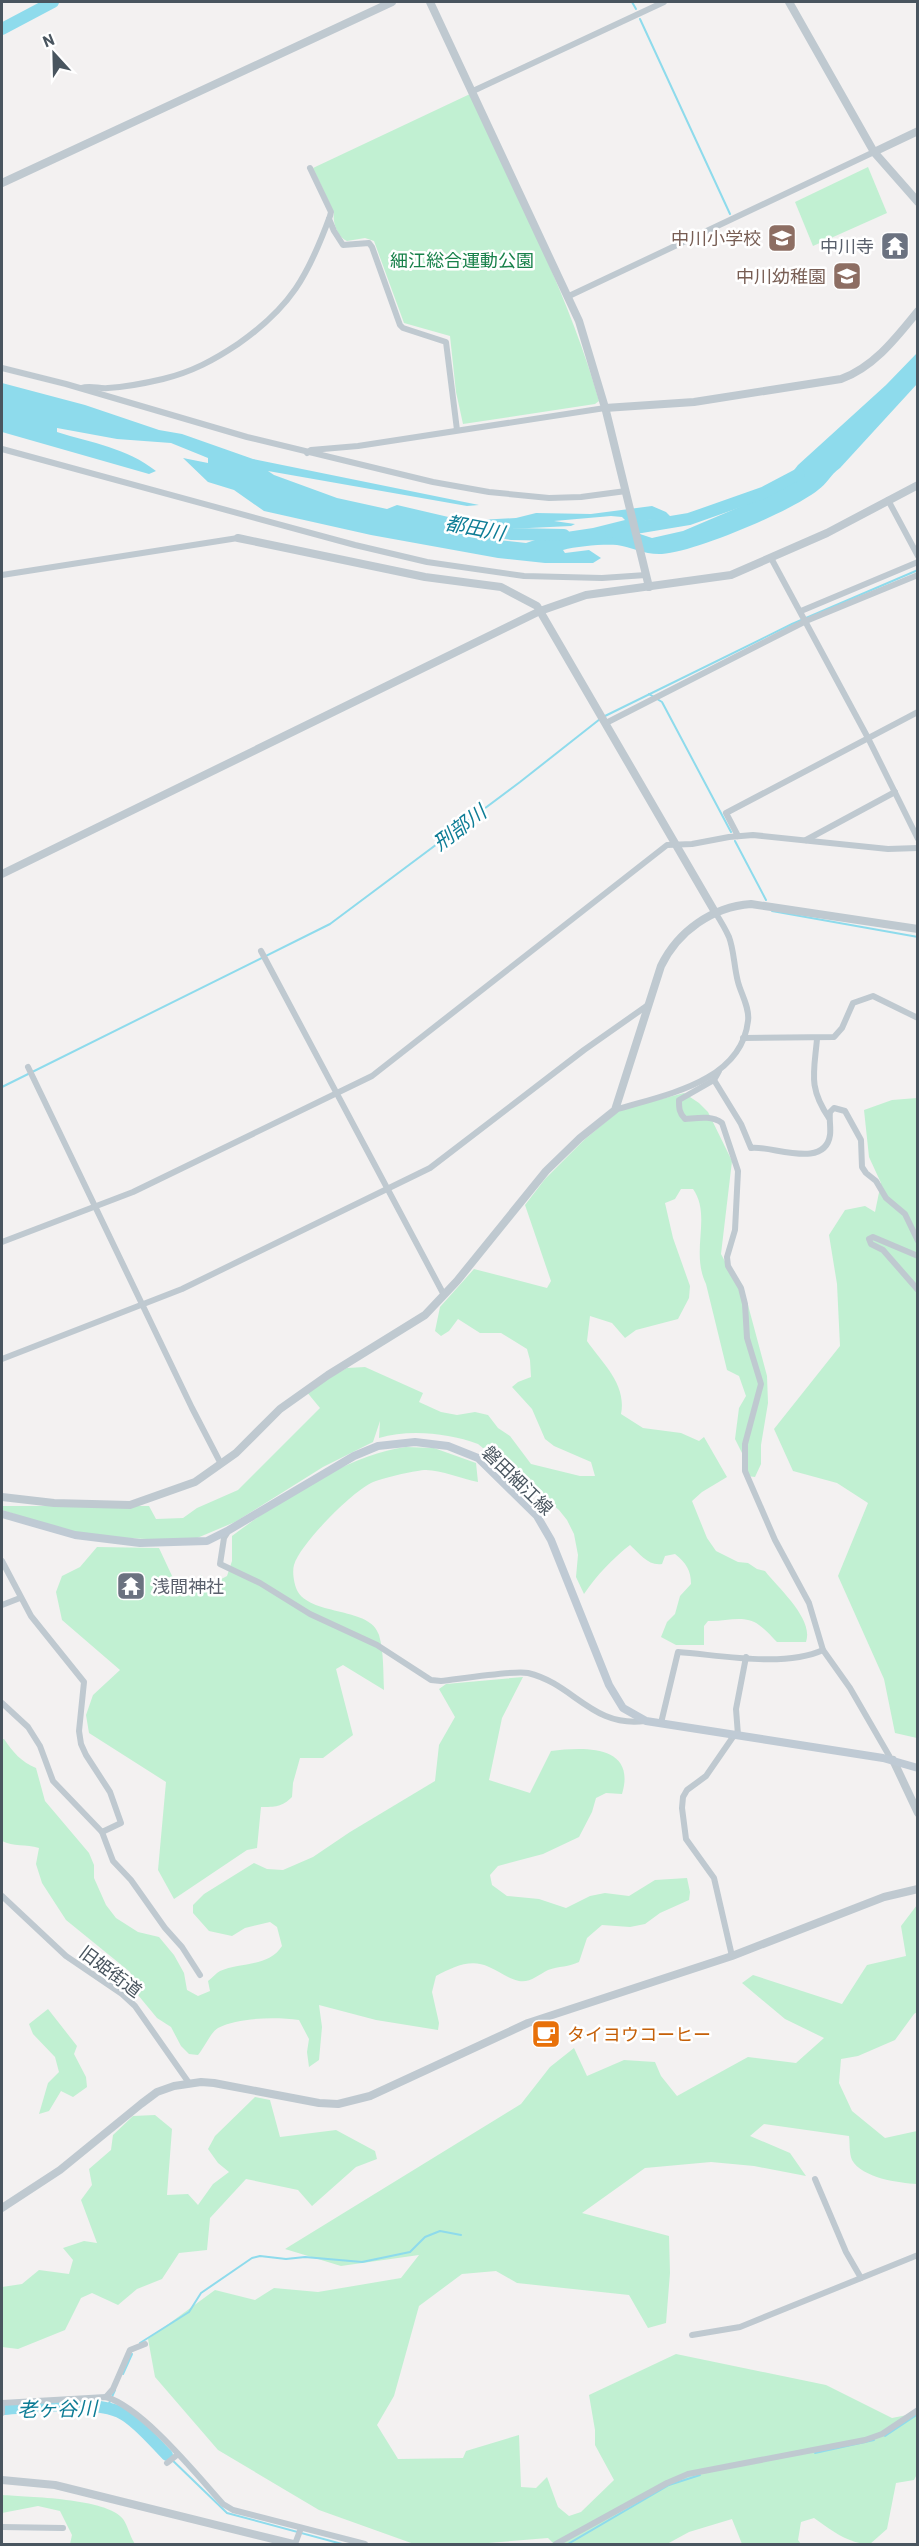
<svg xmlns="http://www.w3.org/2000/svg" width="919" height="2546" viewBox="0 0 919 2546" font-family="Barlow,'Noto Sans JP',sans-serif">
<rect width="100%" height="100%" fill="#f3f1f1"/>
<g fill="#c1f0d2">
<path d="M470,94C516,195 569,295 599,401L595,404L463,424L456,392L450,336L404,323L374,241L365,238L347,241C338,238 332,222 334,213L313,168Z"/>
<path d="M868,167L887,213L813,246L795,202Z"/>
<path d="M684,1093L699,1103L708,1112L732,1161L721,1254L748,1305L767,1376L768,1403L761,1445V1464L755,1477L747,1476L743,1455L735,1439L739,1408L746,1396L739,1376L727,1370L706,1284C690,1251 712,1216 693,1189H681L675,1199L665,1203L673,1238L690,1286L689,1298L678,1319L636,1330L625,1338L612,1323L590,1316L587,1341C602,1363 627,1384 621,1414L643,1428L681,1433L699,1441L704,1437L727,1477L702,1492L692,1501L707,1538L716,1551L738,1562L748,1563L757,1569L765,1571C779,1589 814,1619 806,1642H777C771,1636 766,1630 759,1625C744,1614 726,1622 708,1621L704,1626V1645H676L661,1637L667,1622L675,1614L680,1596L691,1584C691,1570 686,1563 675,1554L665,1556L662,1564C648,1566 640,1554 630,1545C612,1559 597,1575 584,1594L576,1577L578,1555L574,1534L567,1520L559,1510L478,1444C448,1433 409,1429 379,1438L380,1421L373,1442L323,1467L235,1522L190,1541L82,1536L2,1510V1506H149L156,1519L183,1518L197,1508L238,1490L320,1408L306,1391L347,1368L365,1367L423,1393L419,1402L441,1412L457,1415L475,1412L488,1415L498,1428L510,1436L531,1464L580,1476H595L591,1462L554,1446L545,1439L532,1409L512,1387L518,1382L531,1377L530,1360L527,1349L501,1333H480L458,1319L449,1331L441,1336L435,1331L440,1307L474,1269L547,1288L551,1281L525,1205L545,1179L584,1140L620,1110Z"/>
<path d="M917,1098V1738L895,1733L884,1679L838,1576L868,1503L837,1483L793,1471L774,1429L840,1346L837,1284L829,1235L845,1210L865,1206L875,1212L881,1183L869,1157L864,1110L892,1100Z"/>
<path d="M406,1447L434,1448L476,1463L478,1482C463,1479 438,1469 424,1470C413,1471 382,1478 371,1483C351,1493 300,1544 294,1565C292,1572 294,1585 298,1592C313,1616 371,1607 379,1635C384,1652 383,1672 384,1690L343,1665L336,1669L353,1735L323,1758H300L293,1783L292,1797C282,1807 275,1807 261,1807L257,1848L247,1850L174,1899L158,1870L166,1782L89,1733L86,1715L93,1695L120,1670L62,1620L56,1592L62,1576L80,1567L97,1547L159,1548L173,1578L189,1596L201,1575L210,1585L227,1576L232,1561V1536C279,1501 347,1455 406,1447Z"/>
<path d="M523,1677L502,1718L489,1780L530,1793L551,1751C583,1747 637,1744 622,1794L606,1793L596,1798L592,1812L579,1837L543,1854L498,1866L490,1875L492,1885L507,1896L539,1899L566,1908L590,1896L605,1893L629,1896L655,1880L687,1878L690,1892L689,1900L660,1913L645,1924L630,1927L602,1925L587,1938L579,1962C569,1967 559,1966 548,1970C538,1975 530,1983 519,1981C508,1979 499,1971 489,1967C471,1958 453,1967 436,1976L432,1992L439,2023L438,2030L376,2020L319,2005L322,2027L319,2060L309,2067L307,2052L309,2039L299,2020C277,2017 239,2017 218,2028C210,2033 205,2047 198,2055L189,2054L181,2046L171,2027L157,2018L138,1995L130,1972L66,1920L42,1883L36,1864L39,1848C26,1844 13,1847 2,1841V1739H4C13,1752 21,1762 36,1768L45,1801L89,1853L94,1865V1878L106,1905L116,1918L138,1932L159,1937L174,1955L184,1973L187,1990L198,1996L210,1991L208,1981C212,1978 216,1973 220,1971C240,1962 269,1967 282,1946L277,1927L270,1922L245,1928L232,1936L209,1931L193,1913V1905L204,1894L254,1863L267,1869L283,1870L313,1857L350,1832L435,1781L439,1745L455,1717L439,1689L446,1684Z"/>
<path d="M917,1905V2012L914,2014L895,2040L858,2056L841,2059L839,2083L852,2111L885,2138L917,2131V2184C899,2183 862,2178 852,2160C849,2153 850,2143 849,2136L764,2124L750,2136L790,2153L806,2176L754,2166L711,2162L645,2168L582,2213L669,2236L670,2273L666,2323L648,2328L629,2295L517,2283L496,2271L462,2274L419,2306L394,2396L377,2425L398,2459L463,2458L466,2451L519,2435L521,2487L536,2488L547,2477L558,2507L569,2516L581,2512L614,2480L595,2445V2430L589,2395L676,2354L826,2385L892,2418L917,2413V2474L914,2480L896,2483L887,2529L870,2544C848,2544 831,2530 814,2518L801,2522L798,2540L801,2544H742L732,2519L689,2532L667,2544H554L548,2538L476,2544H414L319,2510L218,2450L155,2377L148,2339L215,2290L255,2300L274,2288L318,2292L401,2278L419,2255L341,2266L285,2249L521,2104L550,2067L574,2048L587,2076L624,2060L655,2062L661,2076L677,2096L748,2057L796,2063L824,2038L785,2019L742,1983L753,1975L842,2004L867,1965L906,1956L901,1926Z"/>
<path d="M48,2009L77,2046L74,2054L86,2077L87,2087L73,2097L61,2091L49,2111L39,2114L48,2083L59,2072L55,2057L33,2034L29,2024Z"/>
<path d="M255,2097L270,2100L280,2137L336,2130L375,2151L377,2159L356,2167L312,2206L298,2190L246,2179L210,2218L207,2250L179,2253L162,2279L137,2289L118,2305L92,2293L81,2298L65,2330L18,2349L2,2347V2287L22,2284L39,2270L69,2274L73,2260L63,2248L84,2241L97,2243L81,2200L92,2185L89,2169L111,2150L113,2135L133,2116L155,2115L172,2129L167,2195L188,2194L198,2205L213,2184L229,2172L218,2163L208,2149L215,2136Z"/>
<path d="M2,2495C28,2497 107,2498 123,2519C128,2526 130,2537 135,2544H70L72,2535L60,2511L38,2506L2,2513Z"/>
</g>
<path fill="#8edbec" fill-rule="evenodd" d="M918,352L917,384L840,468C830,475 827,484 818,490C792,511 695,552 662,554C645,555 632,547 617,545C603,544 577,546 563,550L565,553L589,550L601,558L593,563H545L498,558L371,535L264,511L234,490L208,482L183,458L208,463V458L171,443L117,439L57,428V432C92,443 127,448 156,471L149,474L2,432V383L85,405L159,430L182,434L253,459L479,505L467,506L268,471L274,475L337,498L387,509L397,505L457,519L479,520L516,518L536,513L591,514L652,506L666,512L673,519L647,520L625,529L652,538L683,531L770,494L781,487L798,465L886,385ZM611,516L622,517L625,520L593,528L553,534L526,543L498,540L508,529L571,526L575,524L554,521Z"/>
<g fill="none" stroke-linecap="round" stroke-linejoin="round">
<g stroke="#8edbec" stroke-width="2">
<path d="M632,2L636,9"/>
<path d="M640,19L730,214"/>
<path d="M649,694L662,702L731,832"/>
<path d="M605,716L792,624L918,570"/>
<path d="M735,841L766,900"/>
<path d="M772,911L918,937"/>
<path d="M2,1087L330,924L520,782L600,719"/>
<path d="M140,2343L189,2312L201,2293L252,2258L260,2256L286,2259L305,2257L362,2262L410,2252L425,2237L440,2231L461,2235"/>
<path d="M123,2374L132,2354"/>
<path d="M107,2408L115,2390"/>
<path d="M885,2436L918,2414"/>
<path d="M815,2453L874,2440"/>
<path d="M167,2455L227,2513L342,2544"/>
<path d="M568,2544L669,2485L700,2475"/>
</g>
<g stroke="#8edbec" stroke-width="12">
<path d="M2,29L53,2"/>
<path d="M488,530L512,534L564,535"/>
<path d="M611,532L689,519L763,493L799,474"/>
<path d="M2,2409C32,2407 97,2399 123,2414C139,2423 154,2442 167,2455"/>
</g>
<g stroke="#bfc9d0" stroke-width="6">
<path d="M473,91L664,2"/>
<path d="M329,219L334,231L343,245L369,243L372,247L400,325L403,328L446,342L457,430"/>
<path d="M569,296L874,152"/>
<path d="M2,368L66,384L247,437L433,482L489,492L549,498L581,497L626,491"/>
<path d="M81,388C91,385 99,389 108,388C126,387 146,383 163,379C192,372 214,360 238,344C291,307 308,276 330,216L331,212L310,168"/>
<path d="M2,449L355,545L427,562L524,576L602,578L646,575"/>
<path d="M307,453L311,450L358,446L605,408"/>
<path d="M888,500L918,556"/>
<path d="M771,558L868,738L918,839"/>
<path d="M2,575L238,538"/>
<path d="M801,611L918,562"/>
<path d="M606,723L806,621L918,575"/>
<path d="M738,836L726,813L918,712"/>
<path d="M806,840L895,792"/>
<path d="M261,951L444,1295"/>
<path d="M743,1038L834,1037L842,1028L853,1003L873,996L918,1018"/>
<path d="M817,1039C814,1073 808,1087 829,1118"/>
<path d="M28,1067L192,1408L220,1462"/>
<path d="M719,1071L714,1080L741,1124L751,1148C771,1145 825,1170 830,1135C831,1128 829,1119 830,1112L834,1108L845,1111L861,1140L862,1167L866,1173L876,1181L886,1198L905,1214L918,1241"/>
<path d="M714,1080L679,1100C679,1108 679,1113 685,1119C698,1118 711,1115 722,1123L738,1171L735,1230L727,1257L728,1266L741,1288L745,1304L747,1338L761,1384L745,1444V1471L775,1540L809,1603L823,1650L850,1688L891,1759"/>
<path d="M615,1110C663,1095 741,1083 748,1021C750,1008 741,994 738,982C734,967 734,950 729,937C725,928 720,920 715,912"/>
<path d="M2,1242L133,1192L372,1076L667,845L692,844L729,837L753,835L888,849L918,848"/>
<path d="M918,1256L873,1237L869,1239L871,1244L883,1250L918,1290"/>
<path d="M2,1359L182,1289L430,1168L584,1050L648,1005"/>
<path d="M229,1530L224,1538L220,1564L260,1583L310,1614L377,1645L431,1680L441,1681C459,1679 514,1670 528,1673C574,1684 592,1728 645,1721"/>
<path d="M2,1561L31,1616L84,1682L79,1731L81,1744L86,1755L110,1792L121,1823L102,1832"/>
<path d="M2,1605L20,1598"/>
<path d="M2,1703L28,1727L40,1746L53,1781L102,1832L113,1861L131,1880L165,1928L182,1947L200,1975"/>
<path d="M661,1723L678,1652C720,1655 784,1668 823,1650"/>
<path d="M738,1735L736,1709L746,1657"/>
<path d="M2,1896L66,1956L122,1994L135,2006L189,2083"/>
<path d="M732,1956L714,1878L686,1839L682,1808L683,1797L687,1790L706,1776L735,1734"/>
<path d="M815,2179L846,2252L861,2278"/>
<path d="M692,2335L740,2327L918,2255"/>
<path d="M106,2397L113,2389L130,2350L145,2344"/>
<path d="M2,2413V2403L106,2397C143,2408 196,2474 223,2504L233,2510L365,2544"/>
<path d="M167,2463L177,2455"/>
<path d="M2,2527L63,2528"/>
<path d="M295,2544L301,2528"/>
<path d="M556,2544L667,2483L688,2474L865,2440L882,2434L918,2410"/>
</g>
<g stroke="#bfc9d0" stroke-width="8">
<path d="M430,2L579,321L606,411L649,587"/>
<path d="M789,2L874,152L918,202"/>
<path d="M874,152L918,131"/>
<path d="M2,183L392,2"/>
<path d="M605,408L694,402L841,379C874,367 896,338 918,311"/>
<path d="M238,538L425,577L501,587L537,606L715,912"/>
<path d="M2,874L540,611L586,595L731,575L827,533L918,485"/>
<path d="M2,1497L54,1503L130,1505L195,1482L236,1453L280,1409L328,1375L425,1315L457,1281L546,1171L580,1138L615,1110L661,966C678,931 712,907 751,904L918,929"/>
<path d="M893,1760L918,1813"/>
<path d="M2,2208L60,2170L141,2104L157,2092L174,2086L201,2082L214,2083L319,2103L338,2104L370,2096L528,2023L732,1956L884,1897L918,1889"/>
<path d="M2,2480L55,2485L293,2544"/>
</g>
<path stroke="#bfcad4" stroke-width="8" d="M2,1514L75,1535L140,1543L207,1541L229,1530L354,1456L378,1446L415,1442L448,1446L478,1458L537,1516L551,1540L609,1685L623,1708L646,1721L883,1758L918,1768"/>
</g>
<defs>
<g id="school-square" transform="scale(1.5)"><rect x="-9" y="-9" width="18" height="18" rx="4" fill="#8d6e63" stroke="#fff"/><path d="M0-5L7-2L0 1L-7-2ZM-4 1L0 2.5L4 1V4Q0 6-4 4Z" fill="#fff"/></g>
<g id="temple-square" transform="scale(1.5)"><rect x="-9" y="-9" width="18" height="18" rx="4" fill="#6b7280" stroke="#fff"/><path d="M0-6L5-2H3V0L6.5 2.5H4V6H1.5V3h-3V6H-4V2.5H-6.5L-3 0V-2H-5Z" fill="#fff"/></g>
<g id="cafe-square" transform="scale(1.5)"><rect x="-9" y="-9" width="18" height="18" rx="4" fill="#e8710a" stroke="#fff"/><path d="M-5.5-4.5H6V0H3Q3 3.5 0 3.5H-2.5Q-5.5 3.5-5.5 0ZM3-3.2v2h1.7v-2ZM-6 4.5H4V6H-6Z" fill="#fff"/></g>
</defs>
<g fill-rule="evenodd">
<use href="#school-square" x="782" y="238"/>
<use href="#temple-square" x="895" y="246"/>
<use href="#school-square" x="847" y="276"/>
<use href="#temple-square" x="131" y="1586"/>
<use href="#cafe-square" x="546" y="2034"/>
</g>
<g text-anchor="middle" dominant-baseline="central" stroke-width="5" stroke-linejoin="round" paint-order="stroke">
<g font-size="18" fill="#785e54" stroke="#fff" text-anchor="end">
<text x="761" y="238">中川小学校</text>
<text x="826" y="276">中川幼稚園</text>
</g>
<g font-size="18" fill="#5b616d" stroke="#fff" text-anchor="end">
<text x="874" y="246">中川寺</text>
<text x="152" y="1586" text-anchor="start">浅間神社</text>
</g>
<g font-size="18" fill="#18814a" stroke="#fff">
<text x="462" y="260">細江総合運動公園</text>
</g>
<g font-size="18" fill="#49555f" stroke="#fff">
<text transform="translate(518 1480) rotate(44)">磐田細江線</text>
<text transform="translate(111 1971) rotate(37)">旧姫街道</text>
</g>
<g font-size="18" fill="#c56008" stroke="#fff" text-anchor="start">
<text x="567" y="2034">タイヨウコーヒー</text>
</g>
<g font-size="20" font-style="italic" fill="#0e7d96" stroke="#fff">
<text transform="translate(475 527) rotate(11)">都田川</text>
<text transform="translate(459 827) rotate(-37)">刑部川</text>
<text transform="translate(57 2408) rotate(-1)">老ヶ谷川</text>
</g>
</g>
<rect width="919" height="2546" fill="none" stroke="#49555f" stroke-width="6"/>
<g transform="translate(54 54) rotate(338)" stroke="#ffffff" stroke-width="4.5" paint-order="stroke">
<path d="M0-4.5L10 22L0 15L-10 22Z" fill="#49555f"/>
<text y="-9" font-size="16" font-weight="bold" text-anchor="middle" fill="#49555f">N</text>
</g>
</svg>
